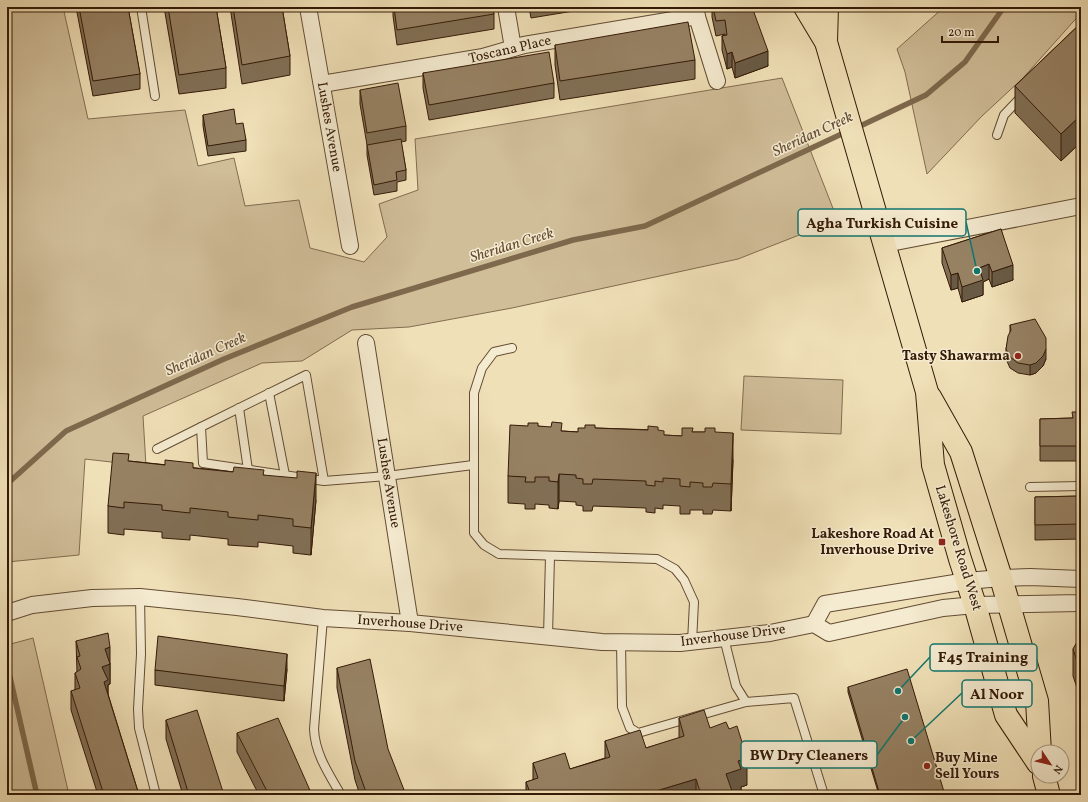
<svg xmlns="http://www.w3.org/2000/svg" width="1088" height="802" viewBox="0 0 1088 802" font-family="Vollkorn,serif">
<rect width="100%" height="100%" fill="#f0e0b7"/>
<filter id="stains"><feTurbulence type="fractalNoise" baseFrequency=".005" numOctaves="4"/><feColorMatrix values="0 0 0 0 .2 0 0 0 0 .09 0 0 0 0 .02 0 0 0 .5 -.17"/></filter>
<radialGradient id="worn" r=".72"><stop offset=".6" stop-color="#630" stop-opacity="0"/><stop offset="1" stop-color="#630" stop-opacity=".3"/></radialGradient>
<g fill="#d0be99" stroke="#826c50">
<path d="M7,7H63L88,119L185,110L198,166L234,158L245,206L299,200L310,248L364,262L387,237L379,204L418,190L415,139L782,78L836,216L812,230L738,259L512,308L409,327L352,330L302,361L262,363L143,416L146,466L85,459L79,555L7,562Z"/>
<path d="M944,7H1081V13L1023,78L982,116L927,174L905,72L897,49Z"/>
<path d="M744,376L843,380L841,434L741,430Z"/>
<path d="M33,638L69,795H7V645Z"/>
</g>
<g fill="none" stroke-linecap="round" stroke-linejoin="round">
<g stroke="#7e694d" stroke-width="5.5">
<path d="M856,128L926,95L965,62L1004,7"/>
<path d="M7,484L66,431L224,359L352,307L573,240L645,226L848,131"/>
<path d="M7,664L37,795"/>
</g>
<g stroke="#634c33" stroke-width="10">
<g id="service">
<path d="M141,7L155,96"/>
<path d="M997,135L1004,115L1023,95"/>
<path d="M512,348L494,352L482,368L474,393V533L484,545L499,554L657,559L675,569L684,580L694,602L692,642"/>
<path d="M269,393L285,475"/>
<path d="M239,408L248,470"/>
<path d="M157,449L201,427"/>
<path d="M324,481L306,375L201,427L203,463L324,481L387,476L473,465"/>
<path d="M1030,487L1081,486"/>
<path d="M140,597L141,654L138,709L139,728L156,795"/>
<path d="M323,618L314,729C315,754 329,774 341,795"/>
<path d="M548,636L550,556"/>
<path d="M724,638L736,686L746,702"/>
<path d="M621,642L622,707L630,728L638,733L746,702L794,698L824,795"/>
</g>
</g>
<g stroke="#634c33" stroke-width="18">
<g id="minor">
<path d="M308,7L350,246"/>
<path d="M506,7L513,48"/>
<path d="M694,7L717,81"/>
<path d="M322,84L483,57L524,45L697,16"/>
<path d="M885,244L1081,206"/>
<path d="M366,343L410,623"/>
<path d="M7,613L32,605L92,598L140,597L237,607L323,618L410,623L602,642L680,643L770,633L814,624L829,633L943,608L975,605L1079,603L1081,602"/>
<path d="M814,624L825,604L967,581L1001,578L1030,577L1081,579"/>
</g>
</g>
<g stroke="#341a07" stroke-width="24">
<g id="primary">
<path d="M805,7L826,42L927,392L933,465L960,559L975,605L1006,715L1038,763"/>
<path d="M826,42L827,7"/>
<path d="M930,397L961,452L1001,578L1037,701L1040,752"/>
<path d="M1044,776L1049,795"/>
</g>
</g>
<use href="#service" stroke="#f5ebd0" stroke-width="8"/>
<use href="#minor" stroke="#f5ebd0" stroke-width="16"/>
<use href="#primary" stroke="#f0e0b7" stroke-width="22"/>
</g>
<g fill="#816f55" stroke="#341a07">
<path d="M76,7H128L140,74V89L93,96Z"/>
<path d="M164,7H216L226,68V88L179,94Z"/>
<path d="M230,7H282L290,56V75L242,84Z"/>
<path d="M393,7H492L494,14V29L397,45L393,16Z"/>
<path d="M529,7H598L531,18Z"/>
<path d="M712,7H752L768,66L735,78L732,67L727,69L722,50V36L725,35V34L716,36L712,17Z"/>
<path d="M1081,23V142L1061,161L1015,113V86Z"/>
<path d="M555,45L695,60V79L560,100L555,65Z"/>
<path d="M423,73L554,83V98L429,120L423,88Z"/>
<path d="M360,90L406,126V141L401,142L406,170V180L397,182V191L374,195L367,155V145L360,104Z"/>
<path d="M203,115L236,124L246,140V151L208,156L203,126Z"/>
<path d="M1001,229L1013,280L992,287L989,279L983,282V295L962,302L958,288L951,290L942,263V248Z"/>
<path d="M1010,325L1046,359L1043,366L1036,373L1030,375L1018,373L1010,368L1006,359V349L1010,333Z"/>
<path d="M1081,412V461H1040V419L1072,418Z"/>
<path d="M528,426H538L562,431L578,432L595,428L658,430L664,435L682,436L693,432H715L733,460L731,511L713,510L712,514H703V510H690V514H680V506L663,505V509L655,508V513L646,512V508L593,506L592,511H583V506L576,505V502L559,501L558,509L549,508V505L535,504V509H525V504L508,503V476Z"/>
<path d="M129,461L264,475L316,500L311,555L293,553V546L258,542V547L228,545V539L190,535V540L162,538V532L124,529V535L108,533V506Z"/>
<path d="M1081,496V539L1035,540V497Z"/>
<path d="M1081,639V700L1073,676V649Z"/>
<path d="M76,641L110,663V684L108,685V694L139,795H98L71,710V691L75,690V673L77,672Z"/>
<path d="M337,668L406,795H360L355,780L337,688Z"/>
<path d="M287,669L284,701L155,685V670Z"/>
<path d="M848,687L945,795H879L848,692Z"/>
<path d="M679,718L710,728L747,785L741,787V795H520V793L526,791V782L533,780V763L570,769L605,758V741L646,748L679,738Z"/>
<path d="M166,720L224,795H183L166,739Z"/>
<path d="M237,733L312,795H259L237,752Z"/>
</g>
<g fill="#695a45" stroke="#341a07">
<path d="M768,51V66L735,78V63Z"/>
<path d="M732,52V67L727,69V54Z"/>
<path d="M1081,115V142L1061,161V134Z"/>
<path d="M989,264V279L983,282V295L962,302V287L979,268Z"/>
<path d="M1013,265V280L992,287V272Z"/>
<path d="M958,273V288L951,290V275Z"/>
<path d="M1046,349V359L1043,366L1036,373L1030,375V365Z"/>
<path d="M733,433V460L731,511V484Z"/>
<path d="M316,473V500L311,555V528Z"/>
<path d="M559,474V501L558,509V482Z"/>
<path d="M110,647V684L108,685V700L104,702L102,667L105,649Z"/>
<path d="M287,654V669L284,701V686Z"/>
<path d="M747,758V785L741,787V795H720L726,774L738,761Z"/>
<path d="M696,779V795H656V791Z"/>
</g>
<g fill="#968163" stroke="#341a07">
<path d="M79,7H128L140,74L93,81Z"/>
<path d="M168,7H216L226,68L179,75Z"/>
<path d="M233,7H282L290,56L242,65Z"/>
<path d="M394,7H492L494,14L397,30Z"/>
<path d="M713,7H752L768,51L735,63L732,52L727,54L722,36L727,35L725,20L716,21Z"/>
<path d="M688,22L695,60L560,81L555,45Z"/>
<path d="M1081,23V115L1061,134L1015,86Z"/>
<path d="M549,52L554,83L429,105L423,73Z"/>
<path d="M398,83L406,126L367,133L360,90Z"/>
<path d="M234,109L236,124L243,123L246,140L208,146L203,115Z"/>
<path d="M401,139L406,170L396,172L397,180L374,185L367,145Z"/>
<path d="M1001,229L1013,265L992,272L989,264L979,268L983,280L962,287L958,273L951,275L942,248Z"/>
<path d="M1035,319L1046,338V349L1043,356L1036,363L1030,365L1018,363L1010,357L1006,349L1008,336L1011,330L1010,325Z"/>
<path d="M1072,412H1081V446H1040V419L1073,418Z"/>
<path d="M552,422L562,423L561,431L578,432V428H585V425H595V428L648,430V426L658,427V430L664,431V435L682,436V428H693L692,432H705V428H715V432L733,433L731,484L713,483L712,487H703V483L690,482V487L680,486V479L663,478V482L655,481V486L646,485V481L593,479L592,484H583V479L576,478V475L559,474L558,482L549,481V477H535V482H525L526,477L508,476L510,425L528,426V423H538V426L551,427Z"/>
<path d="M113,453L129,454L128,461L165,465V460L193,463V468L233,472L234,467L264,470L263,475L297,478V471L316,473L311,528L293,526V519L258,515V520L228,517V512L190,508V513L162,510V505L124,502V508L108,506Z"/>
<path d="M1081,496V524L1035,525V497Z"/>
<path d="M108,633L110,647L105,649L110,664L102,667L108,680L104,682L139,795H104L71,691L80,688L75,673L81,669L77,657L80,656L76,641Z"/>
<path d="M158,636L287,654L284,686L155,670Z"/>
<path d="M1081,639V673L1073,649L1078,640Z"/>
<path d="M370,659L388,749L406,795H367L355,761L337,668Z"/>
<path d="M907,669L945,795H880L848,687Z"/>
<path d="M197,710L224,795H189L166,720Z"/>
<path d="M704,710L710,728L726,722L729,729L737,726L747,758L738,761L741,769L726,774L732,791L720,795H701L696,779L656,791L657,795H520V793L529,790L526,782L538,778L533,763L565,753L570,769L610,757L605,741L640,730L646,748L684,736L679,718Z"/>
<path d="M278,718L312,795H269L237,733Z"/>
</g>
<g fill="#8f2418" stroke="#f5ebd0" stroke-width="1.5">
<circle cx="1018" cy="356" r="4"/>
<rect x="938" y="538" width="8" height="8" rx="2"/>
<circle cx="927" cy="766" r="4"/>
</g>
<g text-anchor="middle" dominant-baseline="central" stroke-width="3" stroke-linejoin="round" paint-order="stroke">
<g font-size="14" fill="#341a07" stroke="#f5ebd0">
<text transform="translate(510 50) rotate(-13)">Toscana Place</text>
<text transform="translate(329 127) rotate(80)">Lushes Avenue</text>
<text transform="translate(388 483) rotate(81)">Lushes Avenue</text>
<text transform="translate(958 548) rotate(73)">Lakeshore Road West</text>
<text transform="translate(410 624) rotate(4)">Inverhouse Drive</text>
<text transform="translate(733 636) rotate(-7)">Inverhouse Drive</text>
</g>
<g font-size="14" font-weight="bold" fill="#341a07" stroke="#f5ebd0" text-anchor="end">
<text x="1010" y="356">Tasty Shawarma</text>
<text x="934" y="534">Lakeshore Road At<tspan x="934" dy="16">Inverhouse Drive</tspan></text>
<text x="935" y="758" text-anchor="start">Buy Mine<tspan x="935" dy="16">Sell Yours</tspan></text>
</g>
<g font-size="15" font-style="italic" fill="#664e35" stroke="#f5ebd0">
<text transform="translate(813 135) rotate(-25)">Sheridan Creek</text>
<text transform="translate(512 246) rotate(-17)">Sheridan Creek</text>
<text transform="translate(206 355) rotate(-24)">Sheridan Creek</text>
</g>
</g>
<path fill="none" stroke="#0f766e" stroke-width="1.5" d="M977 271L966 222M898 691L930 657M911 741L962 693M905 717L877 755"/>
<g fill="#0f766e" stroke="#f5ebd0" stroke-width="1.5">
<circle cx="977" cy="271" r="4"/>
<circle cx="898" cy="691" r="4"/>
<circle cx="911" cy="741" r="4"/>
<circle cx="905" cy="717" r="4"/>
</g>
<g fill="#f5ebd0" stroke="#0f766e" stroke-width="1.5">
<rect x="798" y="209" width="168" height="27" rx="4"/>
<rect x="930" y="644" width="107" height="27" rx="4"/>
<rect x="962" y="680" width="70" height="27" rx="4"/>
<rect x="741" y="741" width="136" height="27" rx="4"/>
</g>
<g font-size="15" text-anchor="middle" font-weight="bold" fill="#341a07">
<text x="882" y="228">Agha Turkish Cuisine</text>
<text x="983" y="662">F45 Training</text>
<text x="997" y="699">Al Noor</text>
<text x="809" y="760">BW Dry Cleaners</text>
</g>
<rect width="1088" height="802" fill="none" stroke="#f0e0b7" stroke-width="24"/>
<rect x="8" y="8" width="1072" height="786" fill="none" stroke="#341a07" stroke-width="2"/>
<rect x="12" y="12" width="1064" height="778" fill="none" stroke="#341a07"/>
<g transform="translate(1050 764) rotate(125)"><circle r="19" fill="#f5ebd0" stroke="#a89780"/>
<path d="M0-3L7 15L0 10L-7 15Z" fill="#8f2418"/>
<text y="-6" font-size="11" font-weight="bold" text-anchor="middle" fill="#341a07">N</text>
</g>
<path d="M942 36v6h56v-6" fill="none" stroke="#341a07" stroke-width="2"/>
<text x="948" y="36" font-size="12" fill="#341a07" stroke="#f5ebd0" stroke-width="3" paint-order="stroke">20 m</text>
<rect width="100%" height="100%" filter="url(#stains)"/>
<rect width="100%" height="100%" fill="url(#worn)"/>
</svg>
